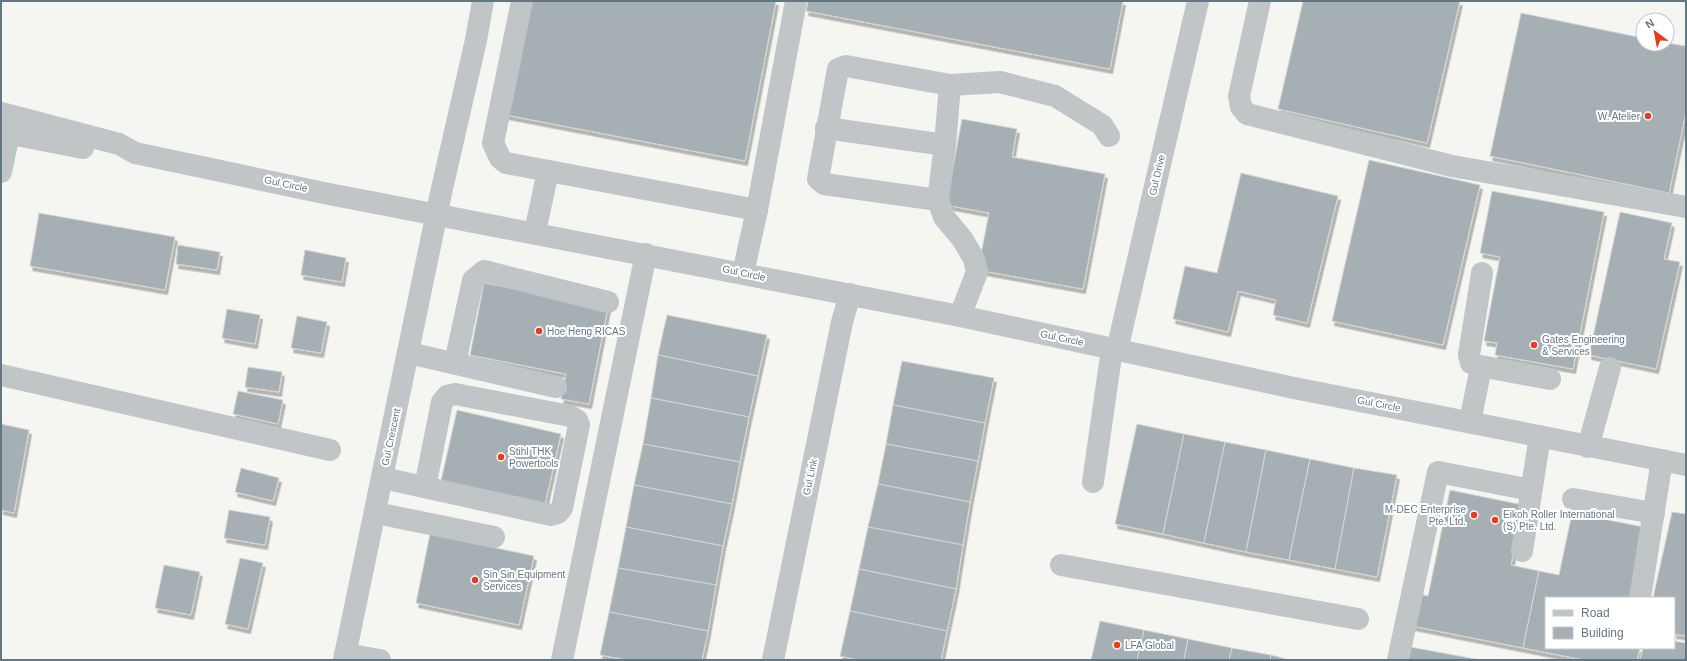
<svg xmlns="http://www.w3.org/2000/svg" width="1687" height="661" viewBox="0 0 1687 661" font-family="Arial,sans-serif">
<defs>
<filter id="shadow"><feDropShadow dx="2.5" dy="4.5" stdDeviation="0" flood-color="#0004"/></filter>
</defs>
<rect width="100%" height="100%" fill="#f5f5f1"/>
<g fill="#a6b0b4" stroke="#d6d6d3" filter="url(#shadow)">
<path d="M528,1H776L745,161L506,115Z"/>
<path d="M808,1H1123L1110,69L806,11Z"/>
<path d="M1303,1H1460L1427,143L1278,109Z"/>
<path d="M1521,13L1643,38V44L1667,43L1686,46V112L1669,193L1490,156Z"/>
<path d="M962,119L1017,129L1012,157L1105,174L1083,289L978,270L989,213L946,205Z"/>
<path d="M1369,160L1480,185L1443,345L1332,321Z"/>
<path d="M1241,173L1338,196L1307,323L1273,315L1276,300L1238,291L1228,332L1173,319L1185,266L1217,273Z"/>
<path d="M1492,191L1604,212L1573,369L1495,355L1497,343L1484,341L1500,257L1480,253Z"/>
<path d="M1620,212L1672,223L1664,259L1680,262L1656,369L1589,355Z"/>
<path d="M39,213L175,237L165,290L30,266Z"/>
<path d="M178,245L220,252L217,270L176,264Z"/>
<path d="M305,250L346,258L342,282L301,275Z"/>
<path d="M484,283L608,307L589,404L561,399L566,374L470,355Z"/>
<path d="M227,309L260,315L255,344L222,338Z"/>
<path d="M667,315L767,335L758,376L658,355Z"/>
<path d="M297,316L327,322L321,353L291,348Z"/>
<path d="M658,355L758,376L749,417L651,398Z"/>
<path d="M902,361L994,378L985,423L893,405Z"/>
<path d="M248,367L282,372L279,392L245,387Z"/>
<path d="M238,391L283,400L278,424L233,414Z"/>
<path d="M651,398L749,417L740,462L643,444Z"/>
<path d="M893,405L985,423L978,461L886,444Z"/>
<path d="M457,410L561,434L545,504L441,481Z"/>
<path d="M1,424L29,430L14,513L1,510Z"/>
<path d="M1137,424L1184,434L1163,534L1115,524Z"/>
<path d="M1184,434L1225,442L1204,543L1163,534Z"/>
<path d="M1225,442L1266,450L1246,552L1204,543Z"/>
<path d="M643,444L740,462L732,504L634,485Z"/>
<path d="M886,444L978,461L970,502L878,484Z"/>
<path d="M1266,450L1310,459L1289,560L1246,552Z"/>
<path d="M1310,459L1354,468L1335,569L1289,560Z"/>
<path d="M241,468L279,478L273,501L235,492Z"/>
<path d="M1354,468L1397,475L1377,577L1335,569Z"/>
<path d="M878,484L970,502L963,545L868,527Z"/>
<path d="M634,485L732,504L723,546L626,527Z"/>
<path d="M1450,490L1523,505L1511,565L1539,571L1523,648L1407,625L1414,593L1428,596Z"/>
<path d="M229,510L270,517L265,545L224,538Z"/>
<path d="M1672,512L1686,514V636L1674,634V598H1653Z"/>
<path d="M1572,513L1649,528L1634,598H1546V648H1640L1637,660H1584L1523,648L1539,571L1559,575Z"/>
<path d="M626,527L723,546L716,585L618,568Z"/>
<path d="M868,527L963,545L956,589L859,569Z"/>
<path d="M430,534L534,556L519,625L416,603Z"/>
<path d="M240,558L263,563L248,629L225,624Z"/>
<path d="M164,565L200,572L191,615L155,608Z"/>
<path d="M618,568L716,585L708,631L609,612Z"/>
<path d="M859,569L956,589L947,631L850,611Z"/>
<path d="M850,611L947,631L941,660H858L840,656Z"/>
<path d="M609,612L708,631L702,660H627L600,655Z"/>
<path d="M1100,621L1144,630L1137,660H1091Z"/>
<path d="M1144,630L1188,639L1184,660H1137Z"/>
<path d="M1188,639L1232,648L1229,660H1184Z"/>
<path d="M1674,641L1686,643V660H1640L1643,648H1674Z"/>
<path d="M1405,646L1481,660H1402Z"/>
<path d="M1232,648L1271,655L1270,660H1229Z"/>
<path d="M1271,655L1290,660H1270Z"/>
</g>
<g fill="none" stroke-linecap="round" stroke-linejoin="round">
<g stroke="#c0c5c7" stroke-width="22">
<path d="M522,1L493,143L500,158L506,163L757,210"/>
<path d="M1260,1L1239,96L1241,107L1247,114L1452,166L1686,207"/>
<path d="M950,85L945,145L938,200L944,217L963,240L974,259L977,272L960,316"/>
<path d="M1,113L119,144L135,153L324,193L960,316L1294,388L1686,465"/>
<path d="M826,128L945,145"/>
<path d="M1,132L83,148"/>
<path d="M1,172L12,119"/>
<path d="M938,200L824,184L818,179L838,69L846,66L950,85L1000,82L1055,96L1102,125L1109,136"/>
<path d="M535,232L548,171"/>
<path d="M743,273L757,210L796,1"/>
<path d="M1482,273L1469,355L1471,363L1475,365L1550,379"/>
<path d="M1117,350L1198,1"/>
<path d="M409,353L556,387"/>
<path d="M455,363L473,280L484,271L608,302"/>
<path d="M1,375L330,450"/>
<path d="M1470,422L1481,367"/>
<path d="M1588,447L1610,368"/>
<path d="M383,478L551,515L558,513L562,508L579,425L577,420L570,416L455,394L447,396L442,402L425,487"/>
<path d="M1093,482L1112,349"/>
<path d="M1573,499L1654,513"/>
<path d="M376,513L494,537"/>
<path d="M1522,551L1540,436"/>
<path d="M1061,565L1358,619"/>
<path d="M1640,598L1662,460"/>
<path d="M345,654L380,660"/>
<path d="M344,660L441,193L476,40L483,1"/>
<path d="M562,660L646,254"/>
<path d="M773,660L842,322L850,294"/>
<path d="M1398,660L1438,472L1531,490"/>
</g>
</g>
<g fill="#e83c1e" stroke="#fff" stroke-width="1.5">
<circle cx="1648" cy="116" r="4"/>
<circle cx="539" cy="331" r="4"/>
<circle cx="1534" cy="345" r="4"/>
<circle cx="501" cy="457" r="4"/>
<circle cx="1474" cy="515" r="4"/>
<circle cx="1495" cy="520" r="4"/>
<circle cx="475" cy="580" r="4"/>
<circle cx="1117" cy="645" r="4"/>
</g>
<g text-anchor="middle" dominant-baseline="central" stroke-width="4" stroke-linejoin="round" paint-order="stroke">
<g font-size="10" fill="#637783" stroke="#fff" text-anchor="start">
<text x="1640" y="116" text-anchor="end">W. Atelier</text>
<text x="547" y="331">Hoe Heng RICAS</text>
<text x="1542" y="339">Gates Engineering<tspan x="1542" dy="12">&amp; Services</tspan></text>
<text x="509" y="451">Stihl THK<tspan x="509" dy="12">Powertools</tspan></text>
<text x="1466" y="509" text-anchor="end">M-DEC Enterprise<tspan x="1466" dy="12">Pte. Ltd.</tspan></text>
<text x="1503" y="514">Eikoh Roller International<tspan x="1503" dy="12">(S) Pte. Ltd.</tspan></text>
<text x="483" y="574">Sin Sin Equipment<tspan x="483" dy="12">Services</tspan></text>
<text x="1125" y="645">LFA Global</text>
</g>
<g font-size="10" fill="#637783" stroke="#fff">
<text transform="translate(1157 175) rotate(-77)">Gul Drive</text>
<text transform="translate(286 184) rotate(12)">Gul Circle</text>
<text transform="translate(744 273) rotate(12)">Gul Circle</text>
<text transform="translate(1062 338) rotate(12)">Gul Circle</text>
<text transform="translate(1379 404) rotate(11)">Gul Circle</text>
<text transform="translate(391 437) rotate(-78)">Gul Crescent</text>
<text transform="translate(810 477) rotate(-78)">Gul Link</text>
</g>
</g>
<rect width="1687" height="661" fill="none" stroke="#637783" stroke-width="4"/>
<rect x="1545" y="597" width="130" height="52" fill="#ffffff" stroke="#c1c9cd"/>
<rect x="1553" y="610" width="20" height="6" fill="#c0c5c7" stroke="#c1c9cd"/>
<text x="1581" y="617" font-size="12" fill="#637783">Road</text>
<rect x="1553" y="627" width="20" height="12" fill="#a6b0b4" stroke="#c1c9cd"/>
<text x="1581" y="637" font-size="12" fill="#637783">Building</text>
<g transform="translate(1655 32) rotate(328)"><circle r="19" fill="#ffffff" stroke="#c1c9cd"/>
<path d="M0-3L7 15L0 10L-7 15Z" fill="#e83c1e"/>
<text y="-6" font-size="11" font-weight="bold" text-anchor="middle" fill="#637783">N</text>
</g>
</svg>
